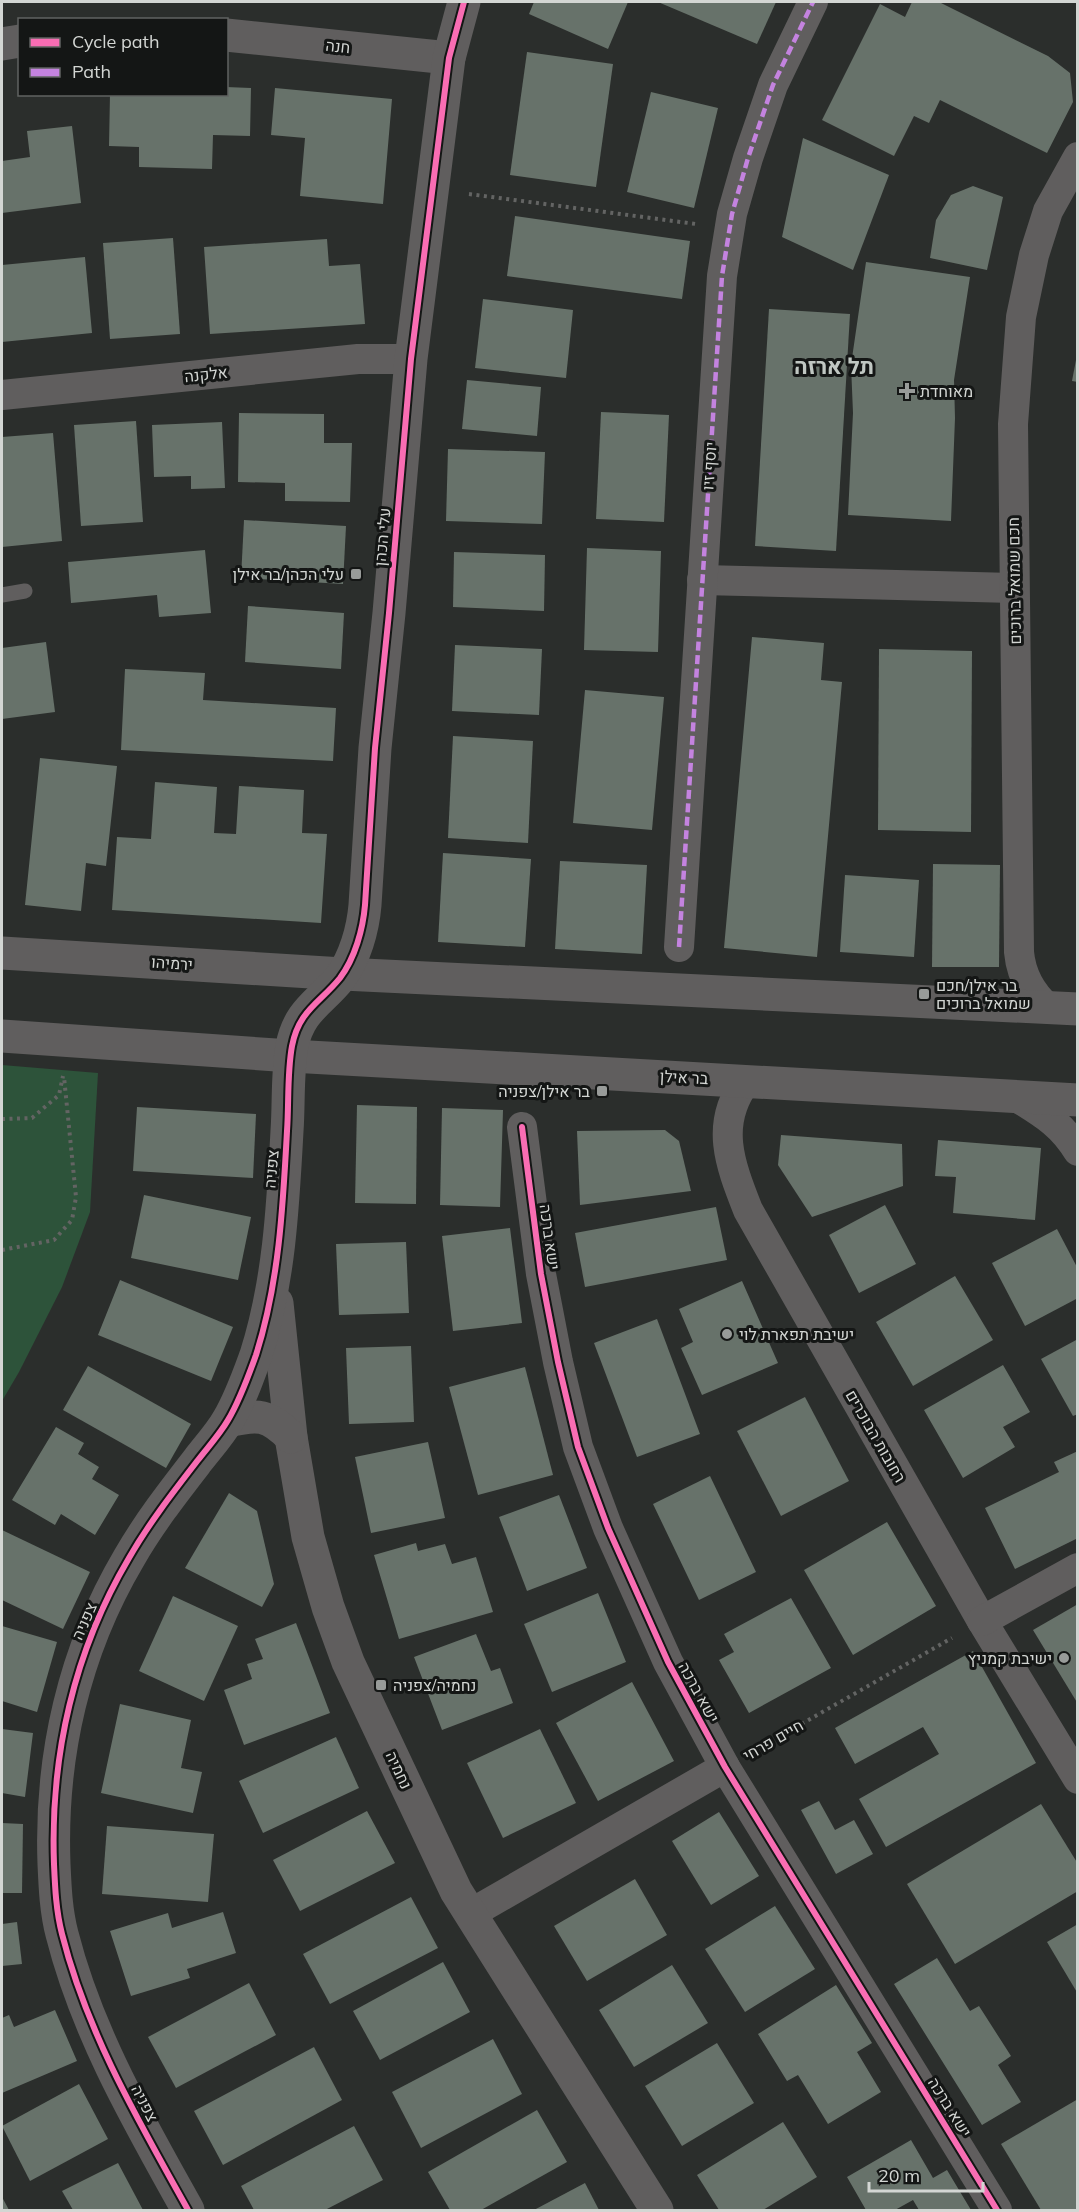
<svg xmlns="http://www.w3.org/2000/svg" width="1079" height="2212" viewBox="0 0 1079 2212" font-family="Mulish,Heebo,sans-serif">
<rect width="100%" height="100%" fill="#2b2e2c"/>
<path fill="#2d533a" d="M2,1065L98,1073L90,1212L62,1287L19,1372L2,1401Z"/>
<g fill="#67726a">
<path d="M534,2H628L608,49L529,14Z"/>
<path d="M658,2H776L757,44Z"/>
<path d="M912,2H939L1048,56L1070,73L1073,102L1047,153L940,100L929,123L914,116L894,156L822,120L880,4L905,17Z"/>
<path d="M527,52L613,64L596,187L510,175Z"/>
<path d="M226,87L251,88L250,136L213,135L212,169L139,167V147L109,146L110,94H226Z"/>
<path d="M275,88L392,99L383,204L300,196L305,138L271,135Z"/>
<path d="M651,92L718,108L694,208L627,192Z"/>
<path d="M72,126L81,203L2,213V161L30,157L27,131Z"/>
<path d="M803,138L889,175L853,270L782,237Z"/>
<path d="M973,186L1003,197L987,270L930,258L936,220L951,195Z"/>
<path d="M515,216L690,241L682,299L507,276Z"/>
<path d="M173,238L180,334L110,339L103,243Z"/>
<path d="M327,239L329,266L360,264L365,324L210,334L204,247Z"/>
<path d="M85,257L92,333L2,342V265Z"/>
<path d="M866,262L970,277L954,380L955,418L951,521L848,515L853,413L851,365Z"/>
<path d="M483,299L573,310L566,378L475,368Z"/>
<path d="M769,309L850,314L836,551L755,546Z"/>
<path d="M1076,360H1078V382L1072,381Z"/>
<path d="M467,380L541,387L537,436L462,429Z"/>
<path d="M601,412L669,415L664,522L596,519Z"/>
<path d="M239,413L324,414V443H352L350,502L285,501V483L238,482Z"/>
<path d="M136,421L143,522L81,526L74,425Z"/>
<path d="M222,422L225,488L191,489V476L154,477L152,425Z"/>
<path d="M53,433L62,541L2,547V437Z"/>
<path d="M448,449L545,452L542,524L446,521Z"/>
<path d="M244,520L346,526L343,584L241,578Z"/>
<path d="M587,548L661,551L658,652L584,650Z"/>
<path d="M205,550L211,613L159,617L157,595L71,603L68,562Z"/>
<path d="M454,552L545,555L544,611L453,607Z"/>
<path d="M248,606L344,613L341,669L245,662Z"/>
<path d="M752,637L824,643L821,680L842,682L817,957L724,948Z"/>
<path d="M46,642L55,712L2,719V648Z"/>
<path d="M455,645L542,649L539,715L452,711Z"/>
<path d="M879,649L972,651L971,832L878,830Z"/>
<path d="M125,669L205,673L203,700L336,708L333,761L121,750Z"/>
<path d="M585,690L664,697L652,830L573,823Z"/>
<path d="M453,736L533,741L528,843L448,838Z"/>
<path d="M40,758L117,766L106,866L86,863L81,911L25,905Z"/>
<path d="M155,782L217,787L214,833L236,834L239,786L304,790L302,833L327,834L321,923L112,910L117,837L151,839Z"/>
<path d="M443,853L531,859L525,947L438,942Z"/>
<path d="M560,861L647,865L642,954L555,949Z"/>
<path d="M933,864L1000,865L999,967H932Z"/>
<path d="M845,875L919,880L914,957L840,952Z"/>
<path d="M357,1105L417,1107L416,1204L355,1203Z"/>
<path d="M137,1107L256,1114L253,1178L133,1171Z"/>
<path d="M442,1108L503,1110L500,1207L440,1205Z"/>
<path d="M665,1130L679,1141L691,1191L580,1205L577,1131Z"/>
<path d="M781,1135L902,1144L903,1186L812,1217L778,1165Z"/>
<path d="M938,1140L1041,1148L1035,1220L953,1213L956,1177L935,1176Z"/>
<path d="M144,1195L251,1217L238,1280L131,1258Z"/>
<path d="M885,1205L916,1264L859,1293L829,1235Z"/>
<path d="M716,1207L727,1260L585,1287L575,1233Z"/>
<path d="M510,1228L522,1323L453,1331L442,1236Z"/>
<path d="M1057,1229L1078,1269V1298L1025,1326L992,1263Z"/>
<path d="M406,1242L409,1313L339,1315L336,1244Z"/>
<path d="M955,1276L993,1340L913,1386L876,1322Z"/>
<path d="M120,1280L233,1327L211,1381L98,1335Z"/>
<path d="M742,1281L778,1363L702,1395L681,1348L693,1342L679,1309Z"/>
<path d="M657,1319L700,1434L637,1457L594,1343Z"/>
<path d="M1078,1339V1414L1073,1416L1041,1359Z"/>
<path d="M411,1346L414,1422L349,1424L346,1348Z"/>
<path d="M1003,1365L1030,1412L1003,1427L1015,1447L963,1478L924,1410Z"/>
<path d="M88,1366L191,1424L166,1468L63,1410Z"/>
<path d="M525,1367L553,1475L478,1495L449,1387Z"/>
<path d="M805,1397L849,1481L781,1516L737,1431Z"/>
<path d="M56,1427L84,1443L78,1454L99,1467L92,1479L119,1495L95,1535L61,1514L55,1525L12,1500Z"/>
<path d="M428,1442L445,1518L371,1533L355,1457Z"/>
<path d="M1078,1451V1538L1015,1569L985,1508L1059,1472L1054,1462Z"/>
<path d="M710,1476L756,1572L699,1600L653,1504Z"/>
<path d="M229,1493L257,1511L274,1584L262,1607L185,1568Z"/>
<path d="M559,1495L587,1568L527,1591L499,1517Z"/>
<path d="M887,1522L936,1606L853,1655L804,1570Z"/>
<path d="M2,1530L90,1572L63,1629L2,1600Z"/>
<path d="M416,1543L418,1551L445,1544L452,1564L476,1557L493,1612L399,1639L374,1555Z"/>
<path d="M598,1593L626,1662L552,1692L524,1624Z"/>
<path d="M173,1596L238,1626L204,1701L139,1671Z"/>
<path d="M791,1598L831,1668L749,1713L719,1660L734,1652L724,1634Z"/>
<path d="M1078,1604V1704L1033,1630Z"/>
<path d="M296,1623L330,1713L244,1745L224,1690L252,1679L247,1664L263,1659L255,1639Z"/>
<path d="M2,1626L57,1642L37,1712L2,1701Z"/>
<path d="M476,1634L491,1671L500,1668L513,1703L442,1730L414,1657Z"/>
<path d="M973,1651L1036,1763L886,1847L859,1799L939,1754L923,1727L855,1764L835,1728Z"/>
<path d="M632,1682L674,1761L598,1801L556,1723Z"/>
<path d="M120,1704L191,1720L181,1768L202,1772L193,1813L101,1793Z"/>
<path d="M2,1729L33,1733L25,1797L2,1793Z"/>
<path d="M540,1729L576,1803L503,1838L467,1763Z"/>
<path d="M336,1737L359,1788L263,1833L239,1781Z"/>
<path d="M819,1801L835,1830L854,1820L873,1854L836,1874L801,1810Z"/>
<path d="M1041,1804L1078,1864V1891L955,1964L907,1884Z"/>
<path d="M367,1811L395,1863L300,1911L273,1860Z"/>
<path d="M719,1812L759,1876L711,1905L672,1841Z"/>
<path d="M2,1823L23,1824L22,1893H2Z"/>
<path d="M107,1826L214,1834L208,1902L102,1894Z"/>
<path d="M635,1879L667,1935L587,1981L554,1926Z"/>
<path d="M411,1897L438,1948L330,2004L303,1954Z"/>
<path d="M775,1906L815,1969L745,2012L705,1949Z"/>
<path d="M223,1912L236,1953L187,1969L190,1978L131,1996L110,1931L168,1913L172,1928Z"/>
<path d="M17,1922L22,1964L2,1966V1924Z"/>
<path d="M1078,1924V1994L1047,1942Z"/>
<path d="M937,1958L970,2011L979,2006L1011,2056L998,2065L1021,2102L982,2125L894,1984Z"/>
<path d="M443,1962L470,2012L380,2060L353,2011Z"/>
<path d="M672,1965L708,2023L634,2067L599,2010Z"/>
<path d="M249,1983L276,2035L176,2088L148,2037Z"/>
<path d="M836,1985L872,2043L857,2052L881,2092L828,2124L798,2075L787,2081L758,2034Z"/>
<path d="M55,2010L77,2061L2,2093V2018L9,2015L14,2027Z"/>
<path d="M493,2039L522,2094L421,2148L392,2092Z"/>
<path d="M717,2043L754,2103L682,2146L645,2086Z"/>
<path d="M314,2047L342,2100L223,2165L194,2111Z"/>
<path d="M79,2084L108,2139L30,2181L2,2126Z"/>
<path d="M1078,2099V2210H1041L1001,2144Z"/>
<path d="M537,2110L567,2162L481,2210H450L428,2172Z"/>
<path d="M783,2122L817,2177L763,2210H719L697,2175Z"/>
<path d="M354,2126L383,2180L325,2210H254L241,2186Z"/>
<path d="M911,2140L933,2178L947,2170L971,2210H919L913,2200L895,2210H866L847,2177Z"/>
<path d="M118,2163L143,2210H73L62,2191Z"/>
<path d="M585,2183L599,2210H534Z"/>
<path d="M2,2197L9,2210H2Z"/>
</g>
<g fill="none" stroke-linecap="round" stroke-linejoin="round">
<g stroke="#636463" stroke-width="4" stroke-dasharray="3 4.5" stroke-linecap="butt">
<path d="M469,194L696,224"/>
<path d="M2,1119L32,1118L59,1095L63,1076"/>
<path d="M2,1250L54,1240L72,1220L76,1197L64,1077"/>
<path d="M756,1750L952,1638"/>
</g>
<path stroke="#605e5e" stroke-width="15" d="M2,595L25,591"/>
<g stroke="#605e5e" stroke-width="30">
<path d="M2,395L358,359H411"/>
<path d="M702,580L1013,588"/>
<path d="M679,947L722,276L732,214L748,158L773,85L813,2"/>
<path d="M1048,1008C1031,993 1021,974 1019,952L1013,424L1021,317L1034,255L1048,211L1078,157"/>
<path d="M746,1081C714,1124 730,1164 748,1210L982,1621L1078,1779"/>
<path d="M1015,1096C1042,1113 1061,1123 1078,1151"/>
<path d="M522,1127L541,1274L558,1362L578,1447L608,1528L668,1662L725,1767L997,2210"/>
<path d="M982,1621L1078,1568"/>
<path d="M470,1914L725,1767"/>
</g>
<g stroke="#605e5e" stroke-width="33">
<path d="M226,35L449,58"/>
<path d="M2,44L20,41"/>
<path d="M2,953L343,974L1078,1009"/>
<path d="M2,1036L291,1056L1078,1100"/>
<path d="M277,1303L291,1437L308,1537L328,1607L348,1662L456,1891L657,2210"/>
<path d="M228,1421C258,1414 268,1414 291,1437"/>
<path d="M188,2210C139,2122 87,2033 62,1934C56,1911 55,1887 54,1864C50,1756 74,1651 129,1558C149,1523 174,1491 198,1460C208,1447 220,1434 228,1420C240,1400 248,1377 256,1355C279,1283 283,1206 287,1131C289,1103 287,1073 292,1046C299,1010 320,1003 340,978C355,958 363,929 365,905L375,748L389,613L411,359L449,58L464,2"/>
</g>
<path stroke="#c483df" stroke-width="4.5" stroke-dasharray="9 4.5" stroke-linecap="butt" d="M679,947L722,276L732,214L748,158L773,85L813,2"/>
<g stroke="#141615" stroke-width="10">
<g id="cycleway">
<path d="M522,1127L541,1274L558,1362L578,1447L608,1528L668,1662L725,1767L997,2210"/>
<path d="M188,2210C139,2122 87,2033 62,1934C56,1911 55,1887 54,1864C50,1756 74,1651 129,1558C149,1523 174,1491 198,1460C208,1447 220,1434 228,1420C240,1400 248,1377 256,1355C279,1283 283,1206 287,1131C289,1103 287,1073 292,1046C299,1010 320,1003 340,978C355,958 363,929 365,905L375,748L389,613L411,359L449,58L464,2"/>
</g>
</g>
<use href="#cycleway" stroke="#f96db3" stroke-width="6"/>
</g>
<g fill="#989b99" stroke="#141615" stroke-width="2">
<path d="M904 382h6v6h6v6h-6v6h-6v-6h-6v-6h6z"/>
<rect x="350" y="568" width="12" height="12" rx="3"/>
<rect x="918" y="988" width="12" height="12" rx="3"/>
<rect x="596" y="1085" width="12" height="12" rx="3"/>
<circle cx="727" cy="1334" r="6"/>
<circle cx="1064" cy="1658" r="6"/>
<rect x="375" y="1679" width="12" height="12" rx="3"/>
</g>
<g text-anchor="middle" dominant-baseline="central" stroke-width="6" stroke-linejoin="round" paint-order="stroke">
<g font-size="16" fill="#d3d6d3" stroke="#141615">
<text transform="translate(338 46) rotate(6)">חנה</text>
<text transform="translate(206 374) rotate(-6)">אלקנה</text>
<text transform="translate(709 466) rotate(-86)">יוסף זיו</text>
<text transform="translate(382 537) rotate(-85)">עלי הכהן</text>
<text transform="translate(1014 581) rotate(-91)">חכם שמואל ברוכים</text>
<text transform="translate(172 963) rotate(4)">ירמיהו</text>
<text transform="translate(684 1077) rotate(3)">בר אילן</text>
<text transform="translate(271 1169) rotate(-85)">צפניה</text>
<text transform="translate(550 1237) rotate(82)">ישא ברכה</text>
<text transform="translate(876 1436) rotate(60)">רחובות הבוכרים</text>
<text transform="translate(84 1621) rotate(-66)">צפניה</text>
<text transform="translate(699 1692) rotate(61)">ישא ברכה</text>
<text transform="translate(773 1740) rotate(-30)">חיים פרחי</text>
<text transform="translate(399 1770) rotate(65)">נחמיה</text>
<text transform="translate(145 2103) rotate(63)">צפניה</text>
<text transform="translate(950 2107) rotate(58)">ישא ברכה</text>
</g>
<g font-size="16" fill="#d3d6d3" stroke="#141615" text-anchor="start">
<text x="920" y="391">מאוחדת</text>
<text x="344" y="574" text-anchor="end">עלי הכהן/בר אילן</text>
<text x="936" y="985">בר אילן/חכם<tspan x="936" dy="18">שמואל ברוכים</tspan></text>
<text x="590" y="1091" text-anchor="end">בר אילן/צפניה</text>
<text x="739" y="1334">ישיבת תפארת לוי</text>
<text x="1052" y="1658" text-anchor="end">ישיבת קמניץ</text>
<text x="393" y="1685">נחמיה/צפניה</text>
</g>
<g font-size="22" font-weight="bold" fill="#c0c7c2" stroke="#141615">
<text x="834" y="366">תל ארזה</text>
</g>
</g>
<rect width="1079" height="2212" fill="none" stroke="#d3d6d3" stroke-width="6"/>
<rect x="18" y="18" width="210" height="78" fill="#141615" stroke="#606361" stroke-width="1.5"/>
<rect x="30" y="38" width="30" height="9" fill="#f96db3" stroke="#606361" stroke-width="1.5"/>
<text x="72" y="48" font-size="18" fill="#d3d6d3">Cycle path</text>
<rect x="30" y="68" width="30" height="9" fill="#c483df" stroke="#606361" stroke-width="1.5"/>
<text x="72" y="78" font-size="18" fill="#d3d6d3">Path</text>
<path d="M869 2182v9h114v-9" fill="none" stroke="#d3d6d3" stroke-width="3"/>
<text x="878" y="2182" font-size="18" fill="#d3d6d3" stroke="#141615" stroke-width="4.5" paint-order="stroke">20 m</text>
</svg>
